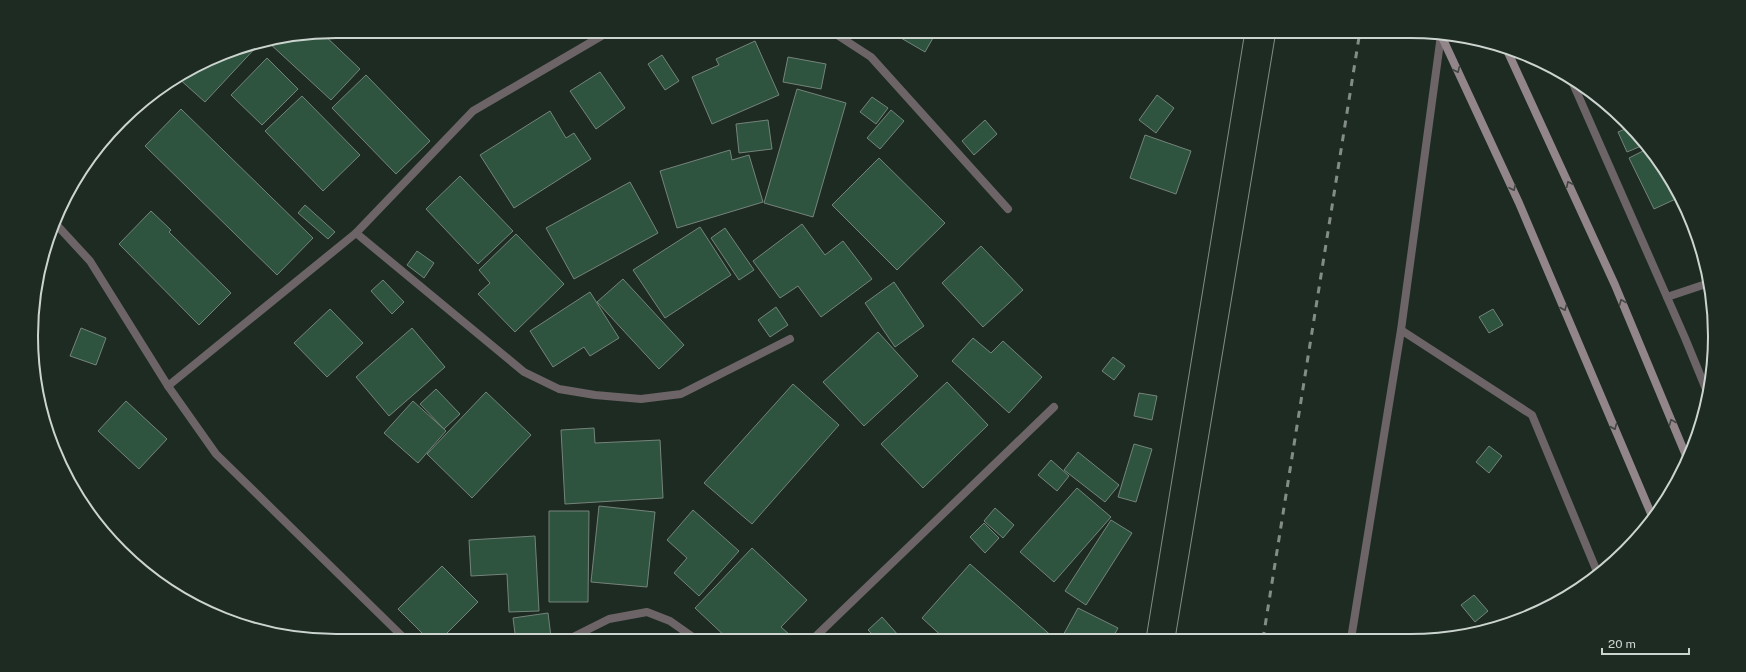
<svg xmlns="http://www.w3.org/2000/svg" width="1746" height="672" viewBox="0 0 1746 672" font-family="'Public Sans',sans-serif">
<rect width="100%" height="100%" fill="#1e2b23"/>
<g fill="#2e533e" stroke="#75847a">
<path d="M889,31H937L925,52Z"/>
<path d="M322,33L360,69L331,100L268,42Z"/>
<path d="M755,41L779,95L712,124L692,77L719,65L716,59Z"/>
<path d="M259,44L205,102L177,77L184,72L238,47Z"/>
<path d="M662,55L679,81L665,90L648,64Z"/>
<path d="M788,57L826,64L821,89L783,82Z"/>
<path d="M267,58L298,89L262,125L231,95Z"/>
<path d="M600,72L625,108L596,129L570,91Z"/>
<path d="M366,75L430,141L396,174L332,108Z"/>
<path d="M797,89L846,103L813,217L764,203Z"/>
<path d="M1157,95L1174,108L1156,133L1139,120Z"/>
<path d="M302,96L360,155L323,191L265,131Z"/>
<path d="M872,97L888,108L876,124L860,112Z"/>
<path d="M181,109L313,238L277,275L145,146Z"/>
<path d="M891,110L904,121L880,149L867,138Z"/>
<path d="M550,111L566,138L574,133L591,159L514,208L480,155Z"/>
<path d="M768,120L772,149L739,153L736,124Z"/>
<path d="M985,120L997,134L974,155L962,141Z"/>
<path d="M1630,127L1646,144L1627,152L1618,132Z"/>
<path d="M1145,135L1191,151L1176,194L1130,178Z"/>
<path d="M1649,148L1674,184L1680,197L1654,209L1629,158Z"/>
<path d="M730,150L732,160L749,155L763,202L677,228L660,171Z"/>
<path d="M879,158L945,223L897,270L832,205Z"/>
<path d="M460,176L513,231L478,264L426,209Z"/>
<path d="M630,182L658,233L574,279L546,228Z"/>
<path d="M305,205L335,232L328,239L298,213Z"/>
<path d="M151,211L171,230L169,232L231,293L199,325L119,244Z"/>
<path d="M802,224L825,255L843,241L872,279L821,317L798,286L780,298L753,261Z"/>
<path d="M700,227L731,275L665,318L633,270Z"/>
<path d="M725,228L754,270L739,280L711,238Z"/>
<path d="M516,234L564,284L515,332L478,294L490,283L479,270Z"/>
<path d="M981,246L1023,290L983,327L942,283Z"/>
<path d="M417,251L434,263L424,278L407,265Z"/>
<path d="M623,279L684,345L659,369L597,302Z"/>
<path d="M383,280L404,302L392,314L371,291Z"/>
<path d="M894,282L924,326L895,347L865,303Z"/>
<path d="M590,292L619,338L590,356L584,347L553,367L530,331Z"/>
<path d="M776,307L788,325L770,337L758,320Z"/>
<path d="M330,309L363,343L327,377L294,343Z"/>
<path d="M1493,309L1503,325L1489,333L1479,317Z"/>
<path d="M81,328L106,338L96,365L70,356Z"/>
<path d="M412,328L445,367L389,416L356,377Z"/>
<path d="M878,332L918,376L864,426L823,382Z"/>
<path d="M973,338L991,353L1003,341L1042,377L1009,413L952,361Z"/>
<path d="M1113,357L1125,366L1114,380L1102,371Z"/>
<path d="M947,382L988,425L923,488L881,444Z"/>
<path d="M793,384L839,425L752,524L704,483Z"/>
<path d="M436,389L460,414L444,429L420,404Z"/>
<path d="M486,392L531,435L472,498L427,454Z"/>
<path d="M1139,393L1157,396L1152,420L1134,416Z"/>
<path d="M126,401L167,439L139,469L98,431Z"/>
<path d="M413,401L446,431L418,463L384,433Z"/>
<path d="M594,428L595,443L660,440L663,498L565,504L561,430Z"/>
<path d="M1134,444L1152,449L1136,502L1118,497Z"/>
<path d="M1489,446L1502,456L1489,473L1476,462Z"/>
<path d="M1078,452L1119,485L1105,502L1064,470Z"/>
<path d="M1051,460L1069,476L1057,491L1038,475Z"/>
<path d="M1077,488L1111,517L1054,582L1020,552Z"/>
<path d="M599,506L655,512L647,587L591,582Z"/>
<path d="M995,508L1014,525L1003,538L984,521Z"/>
<path d="M693,510L739,551L699,596L674,573L687,558L667,540Z"/>
<path d="M549,511H589L588,602H549Z"/>
<path d="M1111,520L1132,533L1086,605L1065,591Z"/>
<path d="M984,523L999,538L985,553L970,537Z"/>
<path d="M535,536L539,611L509,612L507,574L471,576L469,540Z"/>
<path d="M752,548L807,600L781,627L790,635L785,640H729L695,608Z"/>
<path d="M970,564L1055,639L946,640L922,618Z"/>
<path d="M442,566L478,602L439,641H430L398,609Z"/>
<path d="M1474,595L1488,611L1475,622L1461,605Z"/>
<path d="M1078,608L1118,628L1112,639H1061Z"/>
<path d="M548,613L551,637L516,641L513,618Z"/>
<path d="M882,617L899,636L895,640H878L868,630Z"/>
</g>
<g fill="none" stroke-linecap="round" stroke-linejoin="round">
<path stroke="#6c6466" stroke-width="8" d="M1667,297L1709,283"/>
<g stroke="#6c6466" stroke-width="8">
<path d="M831,31L871,57L1008,209"/>
<path d="M1571,79L1685,338L1708,394"/>
<path d="M54,222L90,261L168,386L216,454L407,641"/>
<path d="M356,233L524,372L559,389L595,395L641,399L681,394L790,339"/>
<path d="M1401,330L1441,35"/>
<path d="M168,386L356,233L473,111L610,31"/>
<path d="M1351,639L1401,330L1532,415L1598,574"/>
<path d="M567,640L609,619L647,612L670,621L697,640"/>
<path d="M812,640L1054,407"/>
</g>
<g stroke="#93868a" stroke-width="8">
<path d="M1441,35L1519,203L1652,516"/>
<path d="M1506,48L1615,285L1687,458"/>
</g>
<g stroke="#838d87" stroke-width="1">
<path d="M1146,639L1245,31"/>
<path d="M1175,639L1276,31"/>
</g>
<path stroke="#838d87" stroke-width="3" stroke-dasharray="7 7" stroke-linecap="butt" d="M1263,639L1360,31"/>
</g>
<defs><path id="oneway-chevron" d="M-2-3.5L2.5 0L-2 3.5" fill="none" stroke-width="1.6" stroke-linecap="round" stroke-linejoin="round"/></defs>
<g stroke="#414642">
<use href="#oneway-chevron" transform="translate(1457 70) rotate(65)"/>
<use href="#oneway-chevron" transform="translate(1569 184) rotate(-115)"/>
<use href="#oneway-chevron" transform="translate(1513 188) rotate(65)"/>
<use href="#oneway-chevron" transform="translate(1622 302) rotate(-112)"/>
<use href="#oneway-chevron" transform="translate(1564 308) rotate(67)"/>
<use href="#oneway-chevron" transform="translate(1672 422) rotate(-112)"/>
<use href="#oneway-chevron" transform="translate(1614 427) rotate(67)"/>
</g>
<path d="M0 0H1746V672H0ZM336 38H1410A298 298 0 0 1 1708 336V336A298 298 0 0 1 1410 634H336A298 298 0 0 1 38 336V336A298 298 0 0 1 336 38Z" fill="#1e2b23" fill-rule="evenodd"/>
<path fill="none" stroke="#ccd4cf" stroke-width="2" d="M336 38H1410A298 298 0 0 1 1708 336V336A298 298 0 0 1 1410 634H336A298 298 0 0 1 38 336V336A298 298 0 0 1 336 38Z"/>
<path d="M1602 648v6h87v-6" fill="none" stroke="#ccd4cf" stroke-width="2"/>
<text x="1608" y="648" font-size="12" fill="#ccd4cf" stroke="#1e2b23" stroke-width="3" paint-order="stroke">20 m</text>
</svg>
